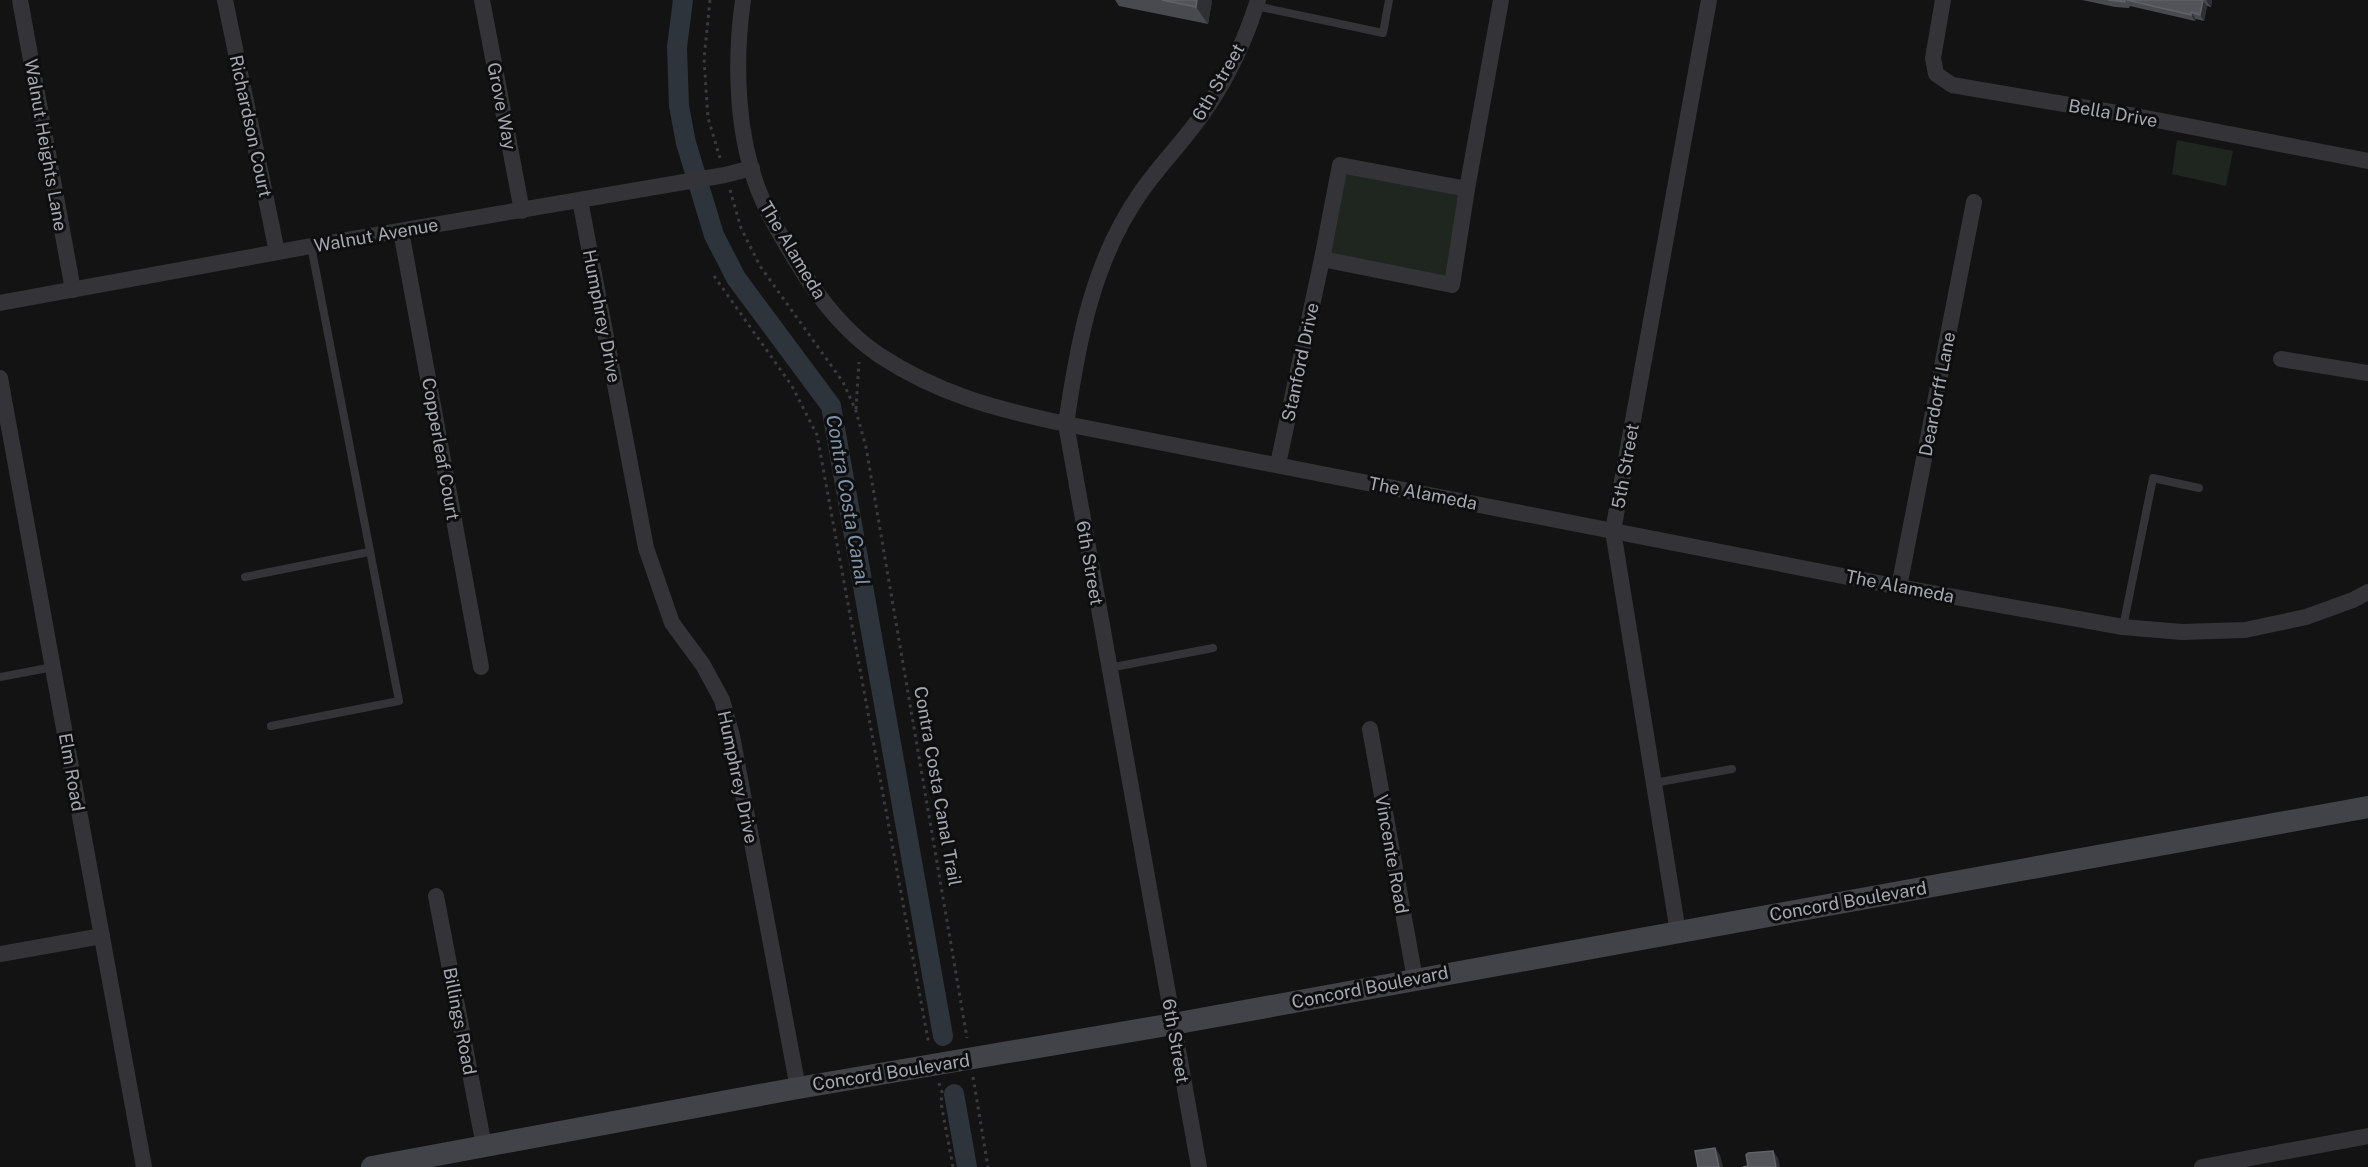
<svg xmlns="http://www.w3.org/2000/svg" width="2368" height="1167" viewBox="0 0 2368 1167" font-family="'Public Sans',sans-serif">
<rect width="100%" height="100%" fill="#131314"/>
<g fill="#1f2620">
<path d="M2177,140L2233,151L2226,186L2172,174Z"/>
<path d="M1340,165L1467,189L1452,285L1322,259Z"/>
</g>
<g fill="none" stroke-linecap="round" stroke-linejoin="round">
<g stroke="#2e343b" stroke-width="20">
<path d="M683,0L677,47L679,106L686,143L714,235L736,278L831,406L943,1036"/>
<path d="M954,1094L967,1167"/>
</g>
<g stroke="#3a3b3f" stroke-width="3" stroke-dasharray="3 4.5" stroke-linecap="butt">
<path d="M710,0L704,59L708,118L720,158"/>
<path d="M730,190L741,228L760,266L843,382L856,411L866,447L967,1038"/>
<path d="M714,276L792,386L817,435L929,1045"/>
<path d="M856,409L859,362"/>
<path d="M973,1077L988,1167"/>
<path d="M939,1083L942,1092L941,1103L953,1167"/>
</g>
<g stroke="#343438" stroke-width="8">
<path d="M1256,6L1383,33L1389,0"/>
<path d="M245,577L369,552"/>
<path d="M2123,627L2153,478L2199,488"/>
<path d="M1109,668L1213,648"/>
<path d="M0,677L53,667"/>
<path d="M271,726L399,701L311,246"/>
<path d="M1654,783L1732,769"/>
</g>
<g stroke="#343438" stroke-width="16">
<path d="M20,0L73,290"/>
<path d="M225,0L277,252"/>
<path d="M482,0L522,211"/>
<path d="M743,0C734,64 736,141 763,201C772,222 784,241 796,261C817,296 845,332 879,355C940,395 996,409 1066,424L1899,587L2123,627L2182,632L2245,630L2306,617L2353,600L2368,592"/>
<path d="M1943,0L1933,58L1936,74L1952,85L2141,117L2368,161"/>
<path d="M580,200L646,548L672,623L703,665L722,700L732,736L798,1088"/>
<path d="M401,231L481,667"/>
<path d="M1322,259L1340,165L1467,189"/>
<path d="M0,303L311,246L725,175L752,168"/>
<path d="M2281,359L2368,373"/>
<path d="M0,378L144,1167"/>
<path d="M1278,464L1322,259L1452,285L1467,189L1501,0"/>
<path d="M1899,587L1974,202"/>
<path d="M1370,729L1415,979"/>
<path d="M436,896L484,1146"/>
<path d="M1678,932L1613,531L1709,0"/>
<path d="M0,954L102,936"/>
<path d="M1199,1167L1066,424C1078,342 1092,262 1141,192C1161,163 1188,137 1208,106C1230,73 1246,38 1258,0"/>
<path d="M2202,1167L2368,1136"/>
</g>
<path stroke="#424348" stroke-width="22" d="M372,1167L798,1088L1173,1024L2368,807"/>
</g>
<g fill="#494a4f">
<path d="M1115,0H1212L1208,24L1119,6Z"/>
<path d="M2082,0H2212L2211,7L2207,6L2204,21L2196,19L2195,21L2130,6L2129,8L2115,7Z"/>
</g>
<g fill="#2f3033">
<path d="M1197,0H1212L1208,24L1196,7Z"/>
<path d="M2203,0L2207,6L2204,21L2200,15Z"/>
<path d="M2207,0H2212L2211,7L2206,1Z"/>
<path d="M2191,12L2196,19L2195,21L2191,15Z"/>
<path d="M1715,1148L1720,1155L1723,1167H1719Z"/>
<path d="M1773,1151L1778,1158L1780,1167H1776Z"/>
</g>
<g fill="#535459" stroke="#606267" stroke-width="1.5">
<path d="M1162,0H1197L1196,7Z"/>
<path d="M2108,0H2125V2Z"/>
<path d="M2127,0H2203L2200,15L2191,12V15Z"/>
<path d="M1715,1148L1719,1167H1698L1695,1151Z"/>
<path d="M1773,1151L1776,1167H1743L1748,1166L1746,1155L1748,1153Z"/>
</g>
<g text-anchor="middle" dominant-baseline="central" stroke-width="6" stroke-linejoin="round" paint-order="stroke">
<g font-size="18" fill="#a6a9b3" stroke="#0e0e0f">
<text transform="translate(1218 82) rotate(-60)">6th Street</text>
<text transform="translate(502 106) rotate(79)">Grove Way</text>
<text transform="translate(2113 113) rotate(10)">Bella Drive</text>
<text transform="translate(251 126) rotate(78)">Richardson Court</text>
<text transform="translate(46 145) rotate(80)">Walnut Heights Lane</text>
<text transform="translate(376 235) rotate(-10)">Walnut Avenue</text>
<text transform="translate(793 250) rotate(59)">The Alameda</text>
<text transform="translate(602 316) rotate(79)">Humphrey Drive</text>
<text transform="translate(1300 362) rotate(-78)">Stanford Drive</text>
<text transform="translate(1937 394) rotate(-79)">Deardorff Lane</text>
<text transform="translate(441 449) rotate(80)">Copperleaf Court</text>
<text transform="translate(1625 466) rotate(-80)">5th Street</text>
<text transform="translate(1423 493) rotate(11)">The Alameda</text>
<text transform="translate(1090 563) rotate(80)">6th Street</text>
<text transform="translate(1900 586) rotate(11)">The Alameda</text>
<text transform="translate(72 772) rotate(80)">Elm Road</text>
<text transform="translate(738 777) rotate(78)">Humphrey Drive</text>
<text transform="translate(938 786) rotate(80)">Contra Costa Canal Trail</text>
<text transform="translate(1392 854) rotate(80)">Vincente Road</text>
<text transform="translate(1848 901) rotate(-10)">Concord Boulevard</text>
<text transform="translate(1370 987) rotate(-11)">Concord Boulevard</text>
<text transform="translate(460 1021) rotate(79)">Billings Road</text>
<text transform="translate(1176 1041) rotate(80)">6th Street</text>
<text transform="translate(891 1072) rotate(-9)">Concord Boulevard</text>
</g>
<g font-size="20" font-style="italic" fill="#8193aa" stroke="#0e0e0f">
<text transform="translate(848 500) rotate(80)">Contra Costa Canal</text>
</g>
</g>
</svg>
